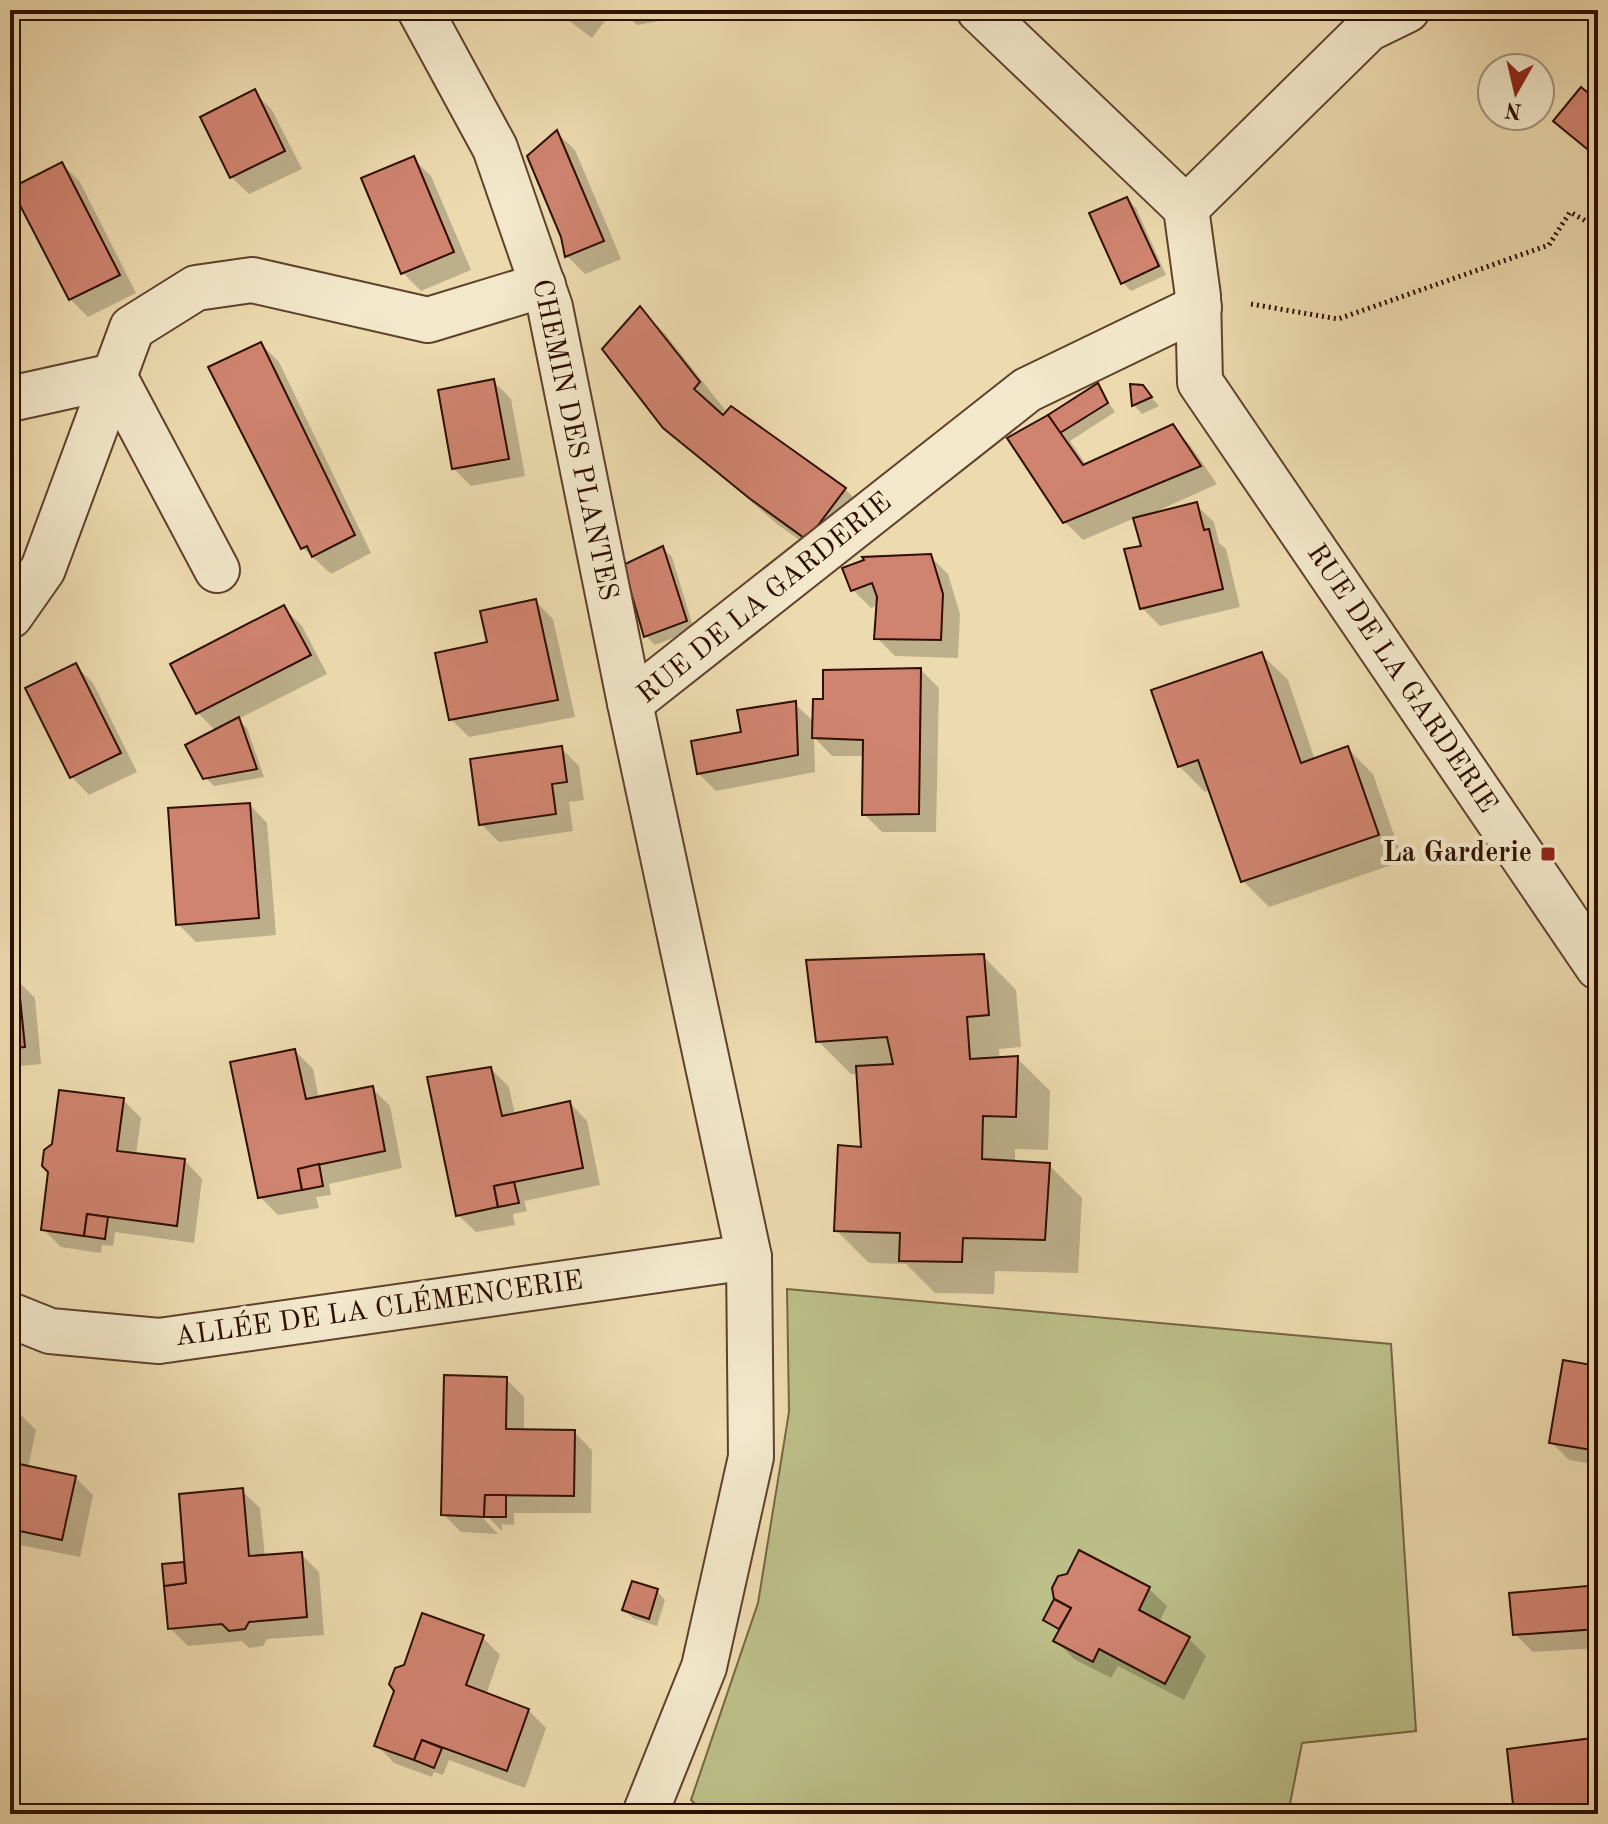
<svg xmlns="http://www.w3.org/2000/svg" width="1608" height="1824" viewBox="0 0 1608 1824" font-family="'Old Standard TT',serif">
<rect width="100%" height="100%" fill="#eddbaf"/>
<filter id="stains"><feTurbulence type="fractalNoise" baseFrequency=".0025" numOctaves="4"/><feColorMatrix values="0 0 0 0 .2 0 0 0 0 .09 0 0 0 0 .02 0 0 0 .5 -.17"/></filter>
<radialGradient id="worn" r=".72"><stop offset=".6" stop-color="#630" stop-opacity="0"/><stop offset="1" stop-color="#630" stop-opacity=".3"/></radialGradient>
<path fill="#bcbf88" stroke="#756644" stroke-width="2" d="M787,1289L1391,1344L1416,1731L1302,1743L1288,1814H706L691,1800L758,1603L789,1412Z"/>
<g fill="#0003">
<path d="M185,10H213L194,19Z"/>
<path d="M555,10H613L592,38Z"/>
<path d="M619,10H721L637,25Z"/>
<path d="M254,92L272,110L302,169L249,194L231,177Z"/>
<path d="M557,133L575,150L621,259L585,274L567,256Z"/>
<path d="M413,159L431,176L471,270L421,291L403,273Z"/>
<path d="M62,164L80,182L136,293L88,317L70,299Z"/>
<path d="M1127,199L1136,208L1166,275L1131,291L1123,283Z"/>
<path d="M641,309L666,335L725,410L720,415L845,489L871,515L834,565L777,524L665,427Z"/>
<path d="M261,344L279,362L371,553L331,574L302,547Z"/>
<path d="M494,382L511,399L525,476L471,486L453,468Z"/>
<path d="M1098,386L1115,412L1070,441L1087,466L1172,427L1190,445L1217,484L1142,518L1196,505L1214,522L1219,543L1226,549L1240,607L1160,626L1142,608L1143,547L1135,518L1083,540L1065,522L1010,439Z"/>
<path d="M1132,386L1151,397L1159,406L1142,414L1134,405Z"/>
<path d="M663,549L672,557L694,630L655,645L646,636L625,566Z"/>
<path d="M930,556L948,574L960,614L958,658L895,656L877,638L878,605L871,608L853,590Z"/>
<path d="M535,601L553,619L575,717L469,737L451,719L490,643Z"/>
<path d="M284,608L302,626L327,674L238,719L247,728L264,777L214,786L205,777L216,731L198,713Z"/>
<path d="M1261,654L1288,680L1315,760L1347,748L1373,774L1403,861L1269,907L1243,881L1210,790L1205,792L1179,766Z"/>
<path d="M75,665L93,683L137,772L89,795L72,777Z"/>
<path d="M921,670L939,688L936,832H882L864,814L865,756H832L814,737L815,772L716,791L698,773L743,734L795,704L814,722L825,701Z"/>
<path d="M561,748L579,766L584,800L569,802L573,831L499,842L481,824Z"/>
<path d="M250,805L267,823L276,935L196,942L178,924Z"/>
<path d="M983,956L1016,990L1021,1047L999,1049L1000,1059L1017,1058L1050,1091L1048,1150L1015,1149V1163L1049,1165L1082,1198L1078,1273L995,1271L994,1294L935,1293L906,1264L869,1263L836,1230L863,1149L858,1074H851L818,1041Z"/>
<path d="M17,980L35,998L41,1064L10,1067V981Z"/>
<path d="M295,1051L313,1069L319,1098L372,1088L390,1106L402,1168L329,1184L331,1195L316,1197L319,1208L278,1215L260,1197Z"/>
<path d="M491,1069L509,1087L515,1115L570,1103L587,1121L600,1185L524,1201L527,1211L513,1214L515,1225L476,1232L458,1215Z"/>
<path d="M123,1100L141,1118L136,1155L185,1161L202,1179L194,1243L115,1232L113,1246L102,1245L101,1253L61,1247L43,1229Z"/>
<path d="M1598,1368V1465L1569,1460L1551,1442Z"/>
<path d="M506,1379L524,1397V1431L574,1432L592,1450L591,1513H514V1525L502,1524V1531L479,1508L476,1511L498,1534L461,1532L443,1514Z"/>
<path d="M10,1411L18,1412L36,1430L28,1468L75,1477L93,1495L80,1557L10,1543Z"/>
<path d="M242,1491L260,1508L265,1557L301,1554L319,1572L324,1635L267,1639L263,1646L249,1648L242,1641L188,1646L170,1628L183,1564L187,1568Z"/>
<path d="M1598,1587V1648L1533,1652L1515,1634Z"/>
<path d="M1149,1589L1167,1606L1159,1623L1189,1639L1206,1656L1184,1700L1118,1666L1111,1678L1074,1659L1056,1641L1060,1632L1045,1620L1055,1601Z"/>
<path d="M657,1591L665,1600L657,1626L633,1618L624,1610Z"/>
<path d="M482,1637L500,1655L486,1695L528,1710L546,1728L525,1788L449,1760L443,1775L434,1772L432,1777L394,1763L377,1745Z"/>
<path d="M1592,1740L1598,1746V1814H1516Z"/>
<path d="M216,1808L234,1814H214Z"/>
</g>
<g fill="#d08470" stroke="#2e0e00" stroke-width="2">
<path d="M1581,87L1592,96L1598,89V158L1553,121Z"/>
<path d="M255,89L285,151L230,178L200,117Z"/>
<path d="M557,130L604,241L565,257L561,237L527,156Z"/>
<path d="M414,156L454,252L401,274L361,178Z"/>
<path d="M62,162L120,275L69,300L11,188Z"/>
<path d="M1127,197L1159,266L1121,284L1089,213Z"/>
<path d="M640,306L700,382L694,389L723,415L731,406L846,488L807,540L749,498L663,428L602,349Z"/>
<path d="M261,342L355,535L312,557L307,546L301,549L208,367Z"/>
<path d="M494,379L509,459L452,469L438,390Z"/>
<path d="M1098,383L1108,403L1060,433L1048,415Z"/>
<path d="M1130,384L1143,385L1152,397L1132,406Z"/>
<path d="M1048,415L1083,465L1173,424L1201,466L1063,523L1007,438Z"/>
<path d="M1197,502L1204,530L1209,529L1223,589L1140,609L1124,549L1141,546L1133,518Z"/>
<path d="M663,546L687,621L644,637L623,565Z"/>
<path d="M931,554L943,594L941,640L874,639L877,597L872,583L851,591L842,568L864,560L862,557Z"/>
<path d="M536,599L558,700L449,720L435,653L487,642L480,611Z"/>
<path d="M284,605L311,655L196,714L170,664Z"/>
<path d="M1262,652L1301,763L1348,746L1379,835L1241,882L1198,760L1178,767L1151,690Z"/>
<path d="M76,663L121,753L70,778L25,688Z"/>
<path d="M921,668L919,814L862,815L863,740L812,738L813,699H823V670Z"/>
<path d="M796,701L798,755L697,774L691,741L741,732L737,710Z"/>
<path d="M239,717L257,769L203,779L185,745Z"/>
<path d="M562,746L567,782L552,784L556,814L479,825L470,759Z"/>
<path d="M250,803L259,918L176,925L168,808Z"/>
<path d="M984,954L989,1015L967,1017L970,1059L1018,1056L1016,1117L983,1116L982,1159L1050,1163L1045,1240L963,1238L962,1262L899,1261L900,1233L834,1231L838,1145L861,1147L856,1066L893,1064L887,1037L816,1042L806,960Z"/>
<path d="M18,978L25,1047L10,1048V979Z"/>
<path d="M295,1049L306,1099L373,1086L385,1151L298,1169L302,1190L258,1198L230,1062Z"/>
<path d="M491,1067L502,1116L570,1101L583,1168L494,1186L498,1207L456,1216L427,1077Z"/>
<path d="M59,1090L124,1098L117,1151L185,1159L177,1226L87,1214L84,1236L41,1230L48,1172L42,1166L44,1150L52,1144Z"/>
<path d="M319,1164L323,1186L302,1190L298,1169Z"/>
<path d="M514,1182L519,1203L498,1207L494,1186Z"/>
<path d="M87,1214L108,1217L105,1239L84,1236Z"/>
<path d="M1563,1360L1598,1366V1451L1549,1443Z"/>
<path d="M444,1375L507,1377L506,1429L575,1430L574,1496L485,1495L484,1517L441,1515Z"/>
<path d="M10,1409L19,1411L10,1454Z"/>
<path d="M10,1462L76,1476L62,1540L10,1529Z"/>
<path d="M243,1488L249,1556L302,1552L307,1617L249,1622L245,1629L229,1631L222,1624L168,1629L164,1586L186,1583L179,1494Z"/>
<path d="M485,1495H506V1517H484Z"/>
<path d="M1079,1550L1150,1587L1139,1610L1190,1637L1165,1684L1099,1649L1093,1662L1053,1641L1071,1608L1054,1599L1052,1588L1058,1576L1067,1574Z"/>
<path d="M184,1562L186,1583L164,1586L162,1564Z"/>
<path d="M632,1581L658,1589L649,1619L622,1610Z"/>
<path d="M1598,1585V1629L1513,1635L1509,1593Z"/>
<path d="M1054,1599L1071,1608L1059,1629L1043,1620Z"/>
<path d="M422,1613L484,1635L466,1685L529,1709L507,1771L422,1740L414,1760L374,1746L394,1691L389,1684L395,1668L404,1665Z"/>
<path d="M1593,1738L1598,1814H1514L1507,1749Z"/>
<path d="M422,1740L442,1748L434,1768L414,1760Z"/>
</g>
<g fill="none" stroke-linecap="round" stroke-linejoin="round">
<g stroke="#5e412c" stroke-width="48">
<g id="minor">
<path d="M420,10L495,148L550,307L630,703L749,1257L751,1457L704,1667L645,1814"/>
<path d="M979,10L1186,208L1198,296L1200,382L1598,967"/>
<path d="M1186,208L1368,29L1407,10"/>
<path d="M10,399L114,376L217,570"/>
<path d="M10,616L43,569L132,328L196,288L252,280L428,320L543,285"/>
<path d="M630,703L1027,390L1199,307"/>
<path d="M10,1315L50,1331L159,1341L749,1257"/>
</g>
</g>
<path stroke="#2e0e00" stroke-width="5" stroke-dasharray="2 4" stroke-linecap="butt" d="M1251,304L1338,319L1549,245L1570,212L1598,228"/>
<use href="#minor" stroke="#f3e8cb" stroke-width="44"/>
</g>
<rect fill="#8f2418" stroke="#f3e8cb" stroke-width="3" x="1540" y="846" width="16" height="16" rx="4"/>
<g text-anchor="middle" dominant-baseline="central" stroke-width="8" stroke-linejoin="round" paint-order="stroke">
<g font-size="28" fill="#2e0e00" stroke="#f3e8cb">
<text transform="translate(574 440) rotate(78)">CHEMIN DES PLANTES</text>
<text transform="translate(765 599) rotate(-39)">RUE DE LA GARDERIE</text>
<text transform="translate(1401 679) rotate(56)">RUE DE LA GARDERIE</text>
<text transform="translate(379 1310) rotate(-8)">ALLÉE DE LA CLÉMENCERIE</text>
</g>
<g font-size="28" font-weight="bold" fill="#2e0e00" stroke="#f3e8cb" text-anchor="end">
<text x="1532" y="854">La Garderie</text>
</g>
</g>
<rect width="1608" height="1824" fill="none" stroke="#eddbaf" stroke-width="40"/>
<rect x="12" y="12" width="1584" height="1800" fill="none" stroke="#2e0e00" stroke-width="4"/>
<rect x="20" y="20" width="1568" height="1784" fill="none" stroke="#2e0e00" stroke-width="2"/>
<g transform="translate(1516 92) rotate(188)"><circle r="38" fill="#f3e8cb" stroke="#a4917a" stroke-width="2"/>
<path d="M0-6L14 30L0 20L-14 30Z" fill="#8f2418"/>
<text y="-12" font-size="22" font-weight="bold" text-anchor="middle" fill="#2e0e00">N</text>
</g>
<rect width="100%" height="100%" filter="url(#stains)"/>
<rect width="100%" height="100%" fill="url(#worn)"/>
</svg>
